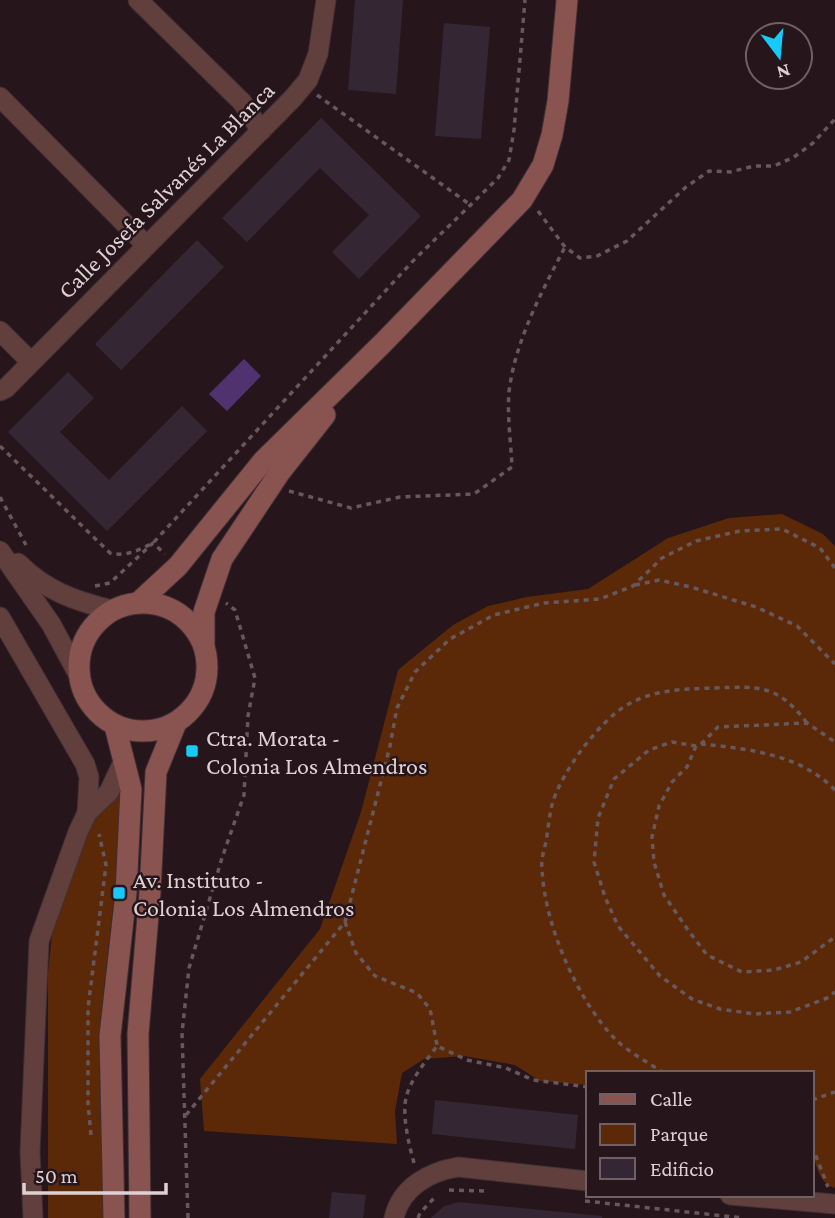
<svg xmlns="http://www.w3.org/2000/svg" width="835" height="1218" viewBox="0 0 835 1218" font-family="'Crimson Pro',serif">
<rect width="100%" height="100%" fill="#26151b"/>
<g fill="#5b2908">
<path d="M782,514L823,534L835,546V1188C803,1180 812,1100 812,1073H588V1085L540,1081L515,1065L464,1056L424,1059L402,1073L395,1111L397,1144L204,1131L200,1079L320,929L361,812L398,670L453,625L488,606L527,597L588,589L668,538L729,518Z"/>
<path d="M122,786L115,888L100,1024L99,1058L104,1218H48V973L52,934L60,902L91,823L107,808Z"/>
</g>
<path fill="#503271" d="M244,359L261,376L227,411L209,394Z"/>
<g fill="#342733">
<path d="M355,0H403L396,94L348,90Z"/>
<path d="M444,23L490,27L481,139L435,136Z"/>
<path d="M321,118L421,216L359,279L332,252L369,215L320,168L247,242L222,218Z"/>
<path d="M197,240L224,267L121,370L95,344Z"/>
<path d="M68,372L94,398L60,432L109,480L182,406L207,431L107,531L8,432Z"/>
<path d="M435,1100L578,1115L575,1149L432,1134Z"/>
<path d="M332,1192L366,1195L363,1218H329Z"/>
<path d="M459,1202L602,1216V1218H431L444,1206Z"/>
</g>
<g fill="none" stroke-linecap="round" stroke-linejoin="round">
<g stroke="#402f35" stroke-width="21">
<g id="street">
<path d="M138,0L242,102L261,131"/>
<path d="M0,97L146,245"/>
<path d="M0,331L30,361"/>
<path d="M0,391L6,388L293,98L308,80L318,54L326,0"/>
<path d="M0,551L51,624L78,674"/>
<path d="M18,563C46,591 75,601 112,610"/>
<path d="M0,617L85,764L89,777L87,813"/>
<path d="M730,1195L835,1204"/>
<path d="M33,1218L30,1152L39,941L78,832L87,813L109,792L124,760"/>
<path d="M394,1218C401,1187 429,1172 458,1167L588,1181"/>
</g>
</g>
<g stroke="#402f35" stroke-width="23">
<g id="secondary">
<circle cx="143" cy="667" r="64"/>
<path d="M138,603L178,566L263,461L383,343L522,200L543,165L552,135L558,101L567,0"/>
<path d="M204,644V612L222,559L280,472L325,415"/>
<path d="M114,1218L110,1036L126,893L131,789L115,726"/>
<path d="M140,1218L138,1034L150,892L156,772L176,723"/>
</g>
</g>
<g stroke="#67585d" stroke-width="3.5" stroke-dasharray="5 5" stroke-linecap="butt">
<path d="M317,95L472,206"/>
<path d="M538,211L565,247L580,258L597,256L627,241L686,187L709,171L730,172L754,166H774L794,157L813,143L835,119"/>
<path d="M0,446L110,553C126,557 139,550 153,543L412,262L498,178L509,160L514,130L525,0"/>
<path d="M289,491L351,508L400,497L474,494L512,467C511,443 507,416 509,392C515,341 542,291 565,247"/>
<path d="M0,497L26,545"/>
<path d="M635,585L659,580L691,587L756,607L797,626L835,664"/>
<path d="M95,586L110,583L153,543L165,554"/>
<path d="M701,744L718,727L807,723L835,742"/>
<path d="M696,746L687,767L672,782L659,806L652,837L654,862L664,895L688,930L707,955L742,972L774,970L801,962L835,937"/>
<path d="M835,790C800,754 749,749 701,744L696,746L672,742L649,750L614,779L598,818L594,862L605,897L618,926L660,976L692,999L720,1009L754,1014L790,1012L827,998L835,992"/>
<path d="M345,922L356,953L375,976L417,993L430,1009L437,1045"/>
<path d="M664,1073C649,1063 630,1053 616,1040C577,1000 544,924 542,868C541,859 544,850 546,842C548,830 549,817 552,805C560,774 599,721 627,705C654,689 685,689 715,688C760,686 778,685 807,723"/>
<path d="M812,1100L835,1092"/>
<path d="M186,1115L345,922L390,746L397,708L415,672L450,639L494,615L544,603L600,599L633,586L662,558L696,541L740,531L782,529L820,548L835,568"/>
<path d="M91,1135L88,1104V1008L106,865L99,834"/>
<path d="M812,1146L828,1187"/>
<path d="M414,1163C409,1145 402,1116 406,1098C410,1080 426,1061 437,1046L467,1060L506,1068L533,1080L588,1087"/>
<path d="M449,1190L486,1191"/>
<path d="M585,1201L743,1218"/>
<path d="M188,1218L182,1033L189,968L222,858L244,795L248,716L255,678L235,610L226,603"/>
<path d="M418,1218L420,1213L436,1196"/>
</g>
<use href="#street" stroke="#613f3d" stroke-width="19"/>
<use href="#secondary" stroke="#895350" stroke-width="21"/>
</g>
<g fill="#17cafb" stroke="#26151b" stroke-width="2.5">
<rect x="185" y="744" width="14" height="14" rx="3.5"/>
<rect x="112" y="886" width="14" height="14" rx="3.5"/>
</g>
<g text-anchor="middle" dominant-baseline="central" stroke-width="5" stroke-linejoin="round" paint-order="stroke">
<g font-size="24" fill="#ddd1d4" stroke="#26151b">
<text transform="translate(166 190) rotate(-45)">Calle Josefa Salvanés La Blanca</text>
</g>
<g font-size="24" fill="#ddd1d4" stroke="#26151b" text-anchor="start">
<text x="206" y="737">Ctra. Morata -<tspan x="206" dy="28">Colonia Los Almendros</tspan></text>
<text x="133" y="879">Av. Instituto -<tspan x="133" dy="28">Colonia Los Almendros</tspan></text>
</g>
</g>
<rect x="586" y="1071" width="228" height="126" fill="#26151b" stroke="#6f6065" stroke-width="2"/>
<rect x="600" y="1094" width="35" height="10" fill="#895350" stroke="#6f6065" stroke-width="2"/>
<text x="650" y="1106" font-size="21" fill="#ddd1d4">Calle</text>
<rect x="600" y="1124" width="35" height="21" fill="#5b2908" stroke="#6f6065" stroke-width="2"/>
<text x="650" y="1141" font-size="21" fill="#ddd1d4">Parque</text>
<rect x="600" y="1158" width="35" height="21" fill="#342733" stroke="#6f6065" stroke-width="2"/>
<text x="650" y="1176" font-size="21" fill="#ddd1d4">Edificio</text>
<g transform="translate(779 56) rotate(164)"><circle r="33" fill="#26151b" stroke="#6f6065" stroke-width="2"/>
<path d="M0-5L12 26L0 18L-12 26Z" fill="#17cafb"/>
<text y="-10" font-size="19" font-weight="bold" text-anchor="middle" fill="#ddd1d4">N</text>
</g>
<path d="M24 1183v10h142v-10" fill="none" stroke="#ddd1d4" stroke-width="3.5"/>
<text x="35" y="1183" font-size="21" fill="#ddd1d4" stroke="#26151b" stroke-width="5" paint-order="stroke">50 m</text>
</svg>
